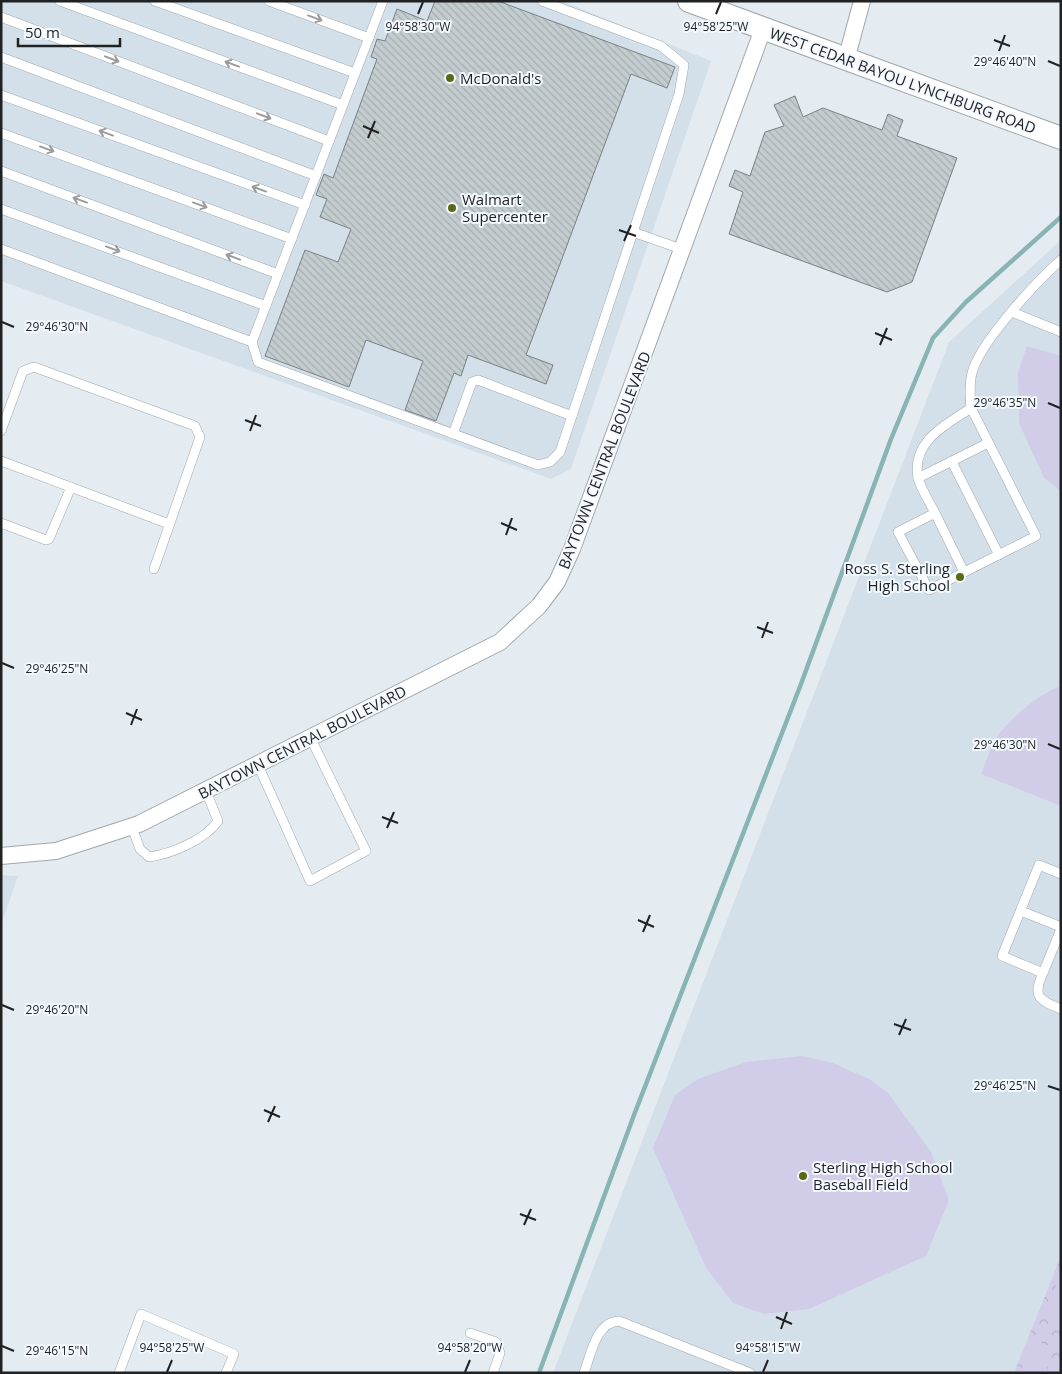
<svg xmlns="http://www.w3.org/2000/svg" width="1062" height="1374" viewBox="0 0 1062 1374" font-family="'Open Sans',sans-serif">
<defs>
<pattern id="park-crowns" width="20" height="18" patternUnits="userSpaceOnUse" patternTransform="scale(1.25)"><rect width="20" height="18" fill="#d1cde8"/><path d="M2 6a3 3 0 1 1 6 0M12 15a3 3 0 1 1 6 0" fill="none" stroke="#b3b0c7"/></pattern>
<pattern id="building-back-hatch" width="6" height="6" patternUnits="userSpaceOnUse" patternTransform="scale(1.25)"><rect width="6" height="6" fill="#c3cccf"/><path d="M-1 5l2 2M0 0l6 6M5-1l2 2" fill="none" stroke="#a7afb1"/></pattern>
</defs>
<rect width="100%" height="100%" fill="#e5ecf1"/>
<g fill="#d3e0ea">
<path d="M1,1H562L711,61L571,469L551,479L1,281Z"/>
<path d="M1061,240V1373H553L949,342Z"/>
<path d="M1,875L18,876L1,925Z"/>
</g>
<path fill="url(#park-crowns)" d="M1061,1256V1373H1014Z"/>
<g fill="#d1cde8">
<path d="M1027,346L1061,356V491L1044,478L1019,423L1018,372Z"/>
<path d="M1061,686V806L981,774C986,762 990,748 997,737C1009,719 1040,693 1061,686Z"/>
<path d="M802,1056L833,1063L871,1080L888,1093L931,1152L949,1200L926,1256L809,1309L764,1314L733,1303L706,1268L653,1148L675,1095L698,1079L746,1062Z"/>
<path d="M1061,1273V1322L1044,1315Z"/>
<path d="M1034,1340L1055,1348L1045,1373H1020Z"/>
</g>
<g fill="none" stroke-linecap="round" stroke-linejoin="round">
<path stroke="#88b4b3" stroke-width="4.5" d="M539,1373L634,1115L801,684L891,439L933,338L966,302L1061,217"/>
</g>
<g fill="url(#building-back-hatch)" stroke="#798184">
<path d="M435,1H498L675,67L667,88L631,74L526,355L553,365L546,384L468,355L461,376L454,373L436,421L405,410L423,361L366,340L349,387L265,356L305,250L338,262L351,229L320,217L327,199L316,195L324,174L333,178L377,59L371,57L377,39L385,41L397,9L427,21Z"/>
<path d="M795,96L803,117L823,108L882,130L888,114L903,120L897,136L957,158L912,282L887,292L729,234L743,192L729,186L735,170L750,176L765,132L784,126L774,105Z"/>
</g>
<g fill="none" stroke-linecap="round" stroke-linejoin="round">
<g stroke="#a1a7ac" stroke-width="10">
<g id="lane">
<path d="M60,1L343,105"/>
<path d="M155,1L355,73"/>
<path d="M269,1L369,38"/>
<path d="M1,17L329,141"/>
<path d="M1,57L316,176"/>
<path d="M1,95L305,205"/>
<path d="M1,133L292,239"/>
<path d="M1,171L278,274"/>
<path d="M1,209L266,306"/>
<path d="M633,232L684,250"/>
<path d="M1,249L252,342L383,1"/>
<path d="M1012,312L1061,332"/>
<path d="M252,342L258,362L538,465L550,462L560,452L679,94L684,65L661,46L542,1"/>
<path d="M971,408L1036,536L929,590L898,532L935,513C930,503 921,489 918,478C911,441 946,425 971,408Z"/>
<path d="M971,408C970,396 969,385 972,373C980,342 1036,282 1061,260"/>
<path d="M1,431L23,371L34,367L195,426L200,437L154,569"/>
<path d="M453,434L472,382L478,380L572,416"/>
<path d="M1,461L169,524"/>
<path d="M952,462L999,555"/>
<path d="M918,478L988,443"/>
<path d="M935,513L964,572"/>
<path d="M1,523L46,540L49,539L71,487"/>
<path d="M258,765L310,881L366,851L311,739"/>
<path d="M132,827L140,849L149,857C171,854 205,840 218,821L206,791"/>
<path d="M1061,874L1039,865L1002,956L1043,973L1061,929"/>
<path d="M1021,911L1061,927"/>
<path d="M1043,973C1032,997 1039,1000 1061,1009"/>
<path d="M470,1333L496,1342L500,1353L493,1373"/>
<path d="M119,1373L141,1314L234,1354L226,1373"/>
<path d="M584,1373C591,1354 596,1322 619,1321L750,1373"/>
</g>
</g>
<g stroke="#a1a7ac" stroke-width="18">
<g id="street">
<path d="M846,60L862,1"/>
<path d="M1,856L56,851L139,824L500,642L539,606L557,582L572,549L763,29"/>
</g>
</g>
<g stroke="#a1a7ac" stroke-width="24">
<path id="secondary" d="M689,1L1061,138"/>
</g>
<use href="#lane" stroke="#fff" stroke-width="9"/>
<use href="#street" stroke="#fff" stroke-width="16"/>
<use href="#secondary" stroke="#fff" stroke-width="22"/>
</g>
<defs><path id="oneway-shaft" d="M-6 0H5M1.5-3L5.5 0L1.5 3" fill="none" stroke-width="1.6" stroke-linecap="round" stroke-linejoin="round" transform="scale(1.25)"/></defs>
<g stroke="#9a9b9c">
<use href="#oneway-shaft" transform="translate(315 18) rotate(20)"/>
<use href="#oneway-shaft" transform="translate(112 59) rotate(21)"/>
<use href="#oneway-shaft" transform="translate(232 64) rotate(-160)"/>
<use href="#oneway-shaft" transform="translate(264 116) rotate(21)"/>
<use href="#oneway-shaft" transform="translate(106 133) rotate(-160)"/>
<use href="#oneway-shaft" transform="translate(47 149) rotate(20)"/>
<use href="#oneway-shaft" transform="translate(259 189) rotate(-160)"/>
<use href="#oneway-shaft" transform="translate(80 200) rotate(-160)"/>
<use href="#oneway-shaft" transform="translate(200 205) rotate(20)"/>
<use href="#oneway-shaft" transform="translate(113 249) rotate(20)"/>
<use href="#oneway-shaft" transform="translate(233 257) rotate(-160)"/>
</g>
<path fill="none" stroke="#1f2123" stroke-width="2" d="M418,14L423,2M716,14L721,2M994,40L1010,46M999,51L1005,35M1048,61L1060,66M363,126L379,133M368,138L375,121M619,230L636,236M624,241L631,225M2,322L14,327M875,333L892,340M880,345L887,328M1048,403L1060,408M245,420L261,426M250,431L256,415M501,523L517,530M506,535L512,518M757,627L773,633M762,638L768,622M2,663L14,668M126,713L142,720M131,725L137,709M1048,744L1060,749M382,817L398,823M387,828L394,812M638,920L654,927M643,932L650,915M2,1005L14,1010M894,1024L911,1030M899,1035L906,1019M1048,1086L1060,1090M264,1110L280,1117M268,1122L275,1106M520,1214L536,1220M524,1225L531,1209M776,1317L792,1324M781,1329L787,1312M2,1346L14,1351M167,1372L172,1360M465,1372L470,1360M763,1372L768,1360"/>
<g fill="#596914" stroke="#f3f9ff" stroke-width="2">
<circle cx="450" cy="78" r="5"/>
<circle cx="452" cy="208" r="5"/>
<circle cx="960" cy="577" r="5"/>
<circle cx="803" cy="1176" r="5"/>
</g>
<g text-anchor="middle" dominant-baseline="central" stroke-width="4" stroke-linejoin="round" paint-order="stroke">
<g font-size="15" fill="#1f2123" stroke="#f3f9ff" text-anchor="start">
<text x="460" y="78">McDonald's</text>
<text x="462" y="199">Walmart<tspan x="462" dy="17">Supercenter</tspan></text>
<text x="950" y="568" text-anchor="end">Ross S. Sterling<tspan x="950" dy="17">High School</tspan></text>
<text x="813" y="1167">Sterling High School<tspan x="813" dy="17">Baseball Field</tspan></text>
</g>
<g font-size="15" fill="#1f2123" stroke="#f3f9ff">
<text transform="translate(903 80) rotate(20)">WEST CEDAR BAYOU LYNCHBURG ROAD</text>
<text transform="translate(604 460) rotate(-69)">BAYTOWN CENTRAL BOULEVARD</text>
<text transform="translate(302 742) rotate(-27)">BAYTOWN CENTRAL BOULEVARD</text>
</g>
</g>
<g font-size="12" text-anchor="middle" fill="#1f2123" stroke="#f3f9ff" stroke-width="4" stroke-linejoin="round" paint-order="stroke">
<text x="418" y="31">94°58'30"W</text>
<text x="716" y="31">94°58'25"W</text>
<text x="1005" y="66">29°46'40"N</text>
<text x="57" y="331">29°46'30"N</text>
<text x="1005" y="407">29°46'35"N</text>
<text x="57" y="673">29°46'25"N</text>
<text x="1005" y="749">29°46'30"N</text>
<text x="57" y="1014">29°46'20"N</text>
<text x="1005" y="1090">29°46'25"N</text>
<text x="172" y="1352">94°58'25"W</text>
<text x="470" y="1352">94°58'20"W</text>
<text x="768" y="1352">94°58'15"W</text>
<text x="57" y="1355">29°46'15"N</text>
</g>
<rect width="1062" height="1374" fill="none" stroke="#1f2123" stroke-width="5"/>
<path d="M18 38v8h102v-8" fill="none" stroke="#1f2123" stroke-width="2.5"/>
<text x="25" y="38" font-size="15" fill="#1f2123" stroke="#f3f9ff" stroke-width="4" paint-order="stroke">50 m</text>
</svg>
